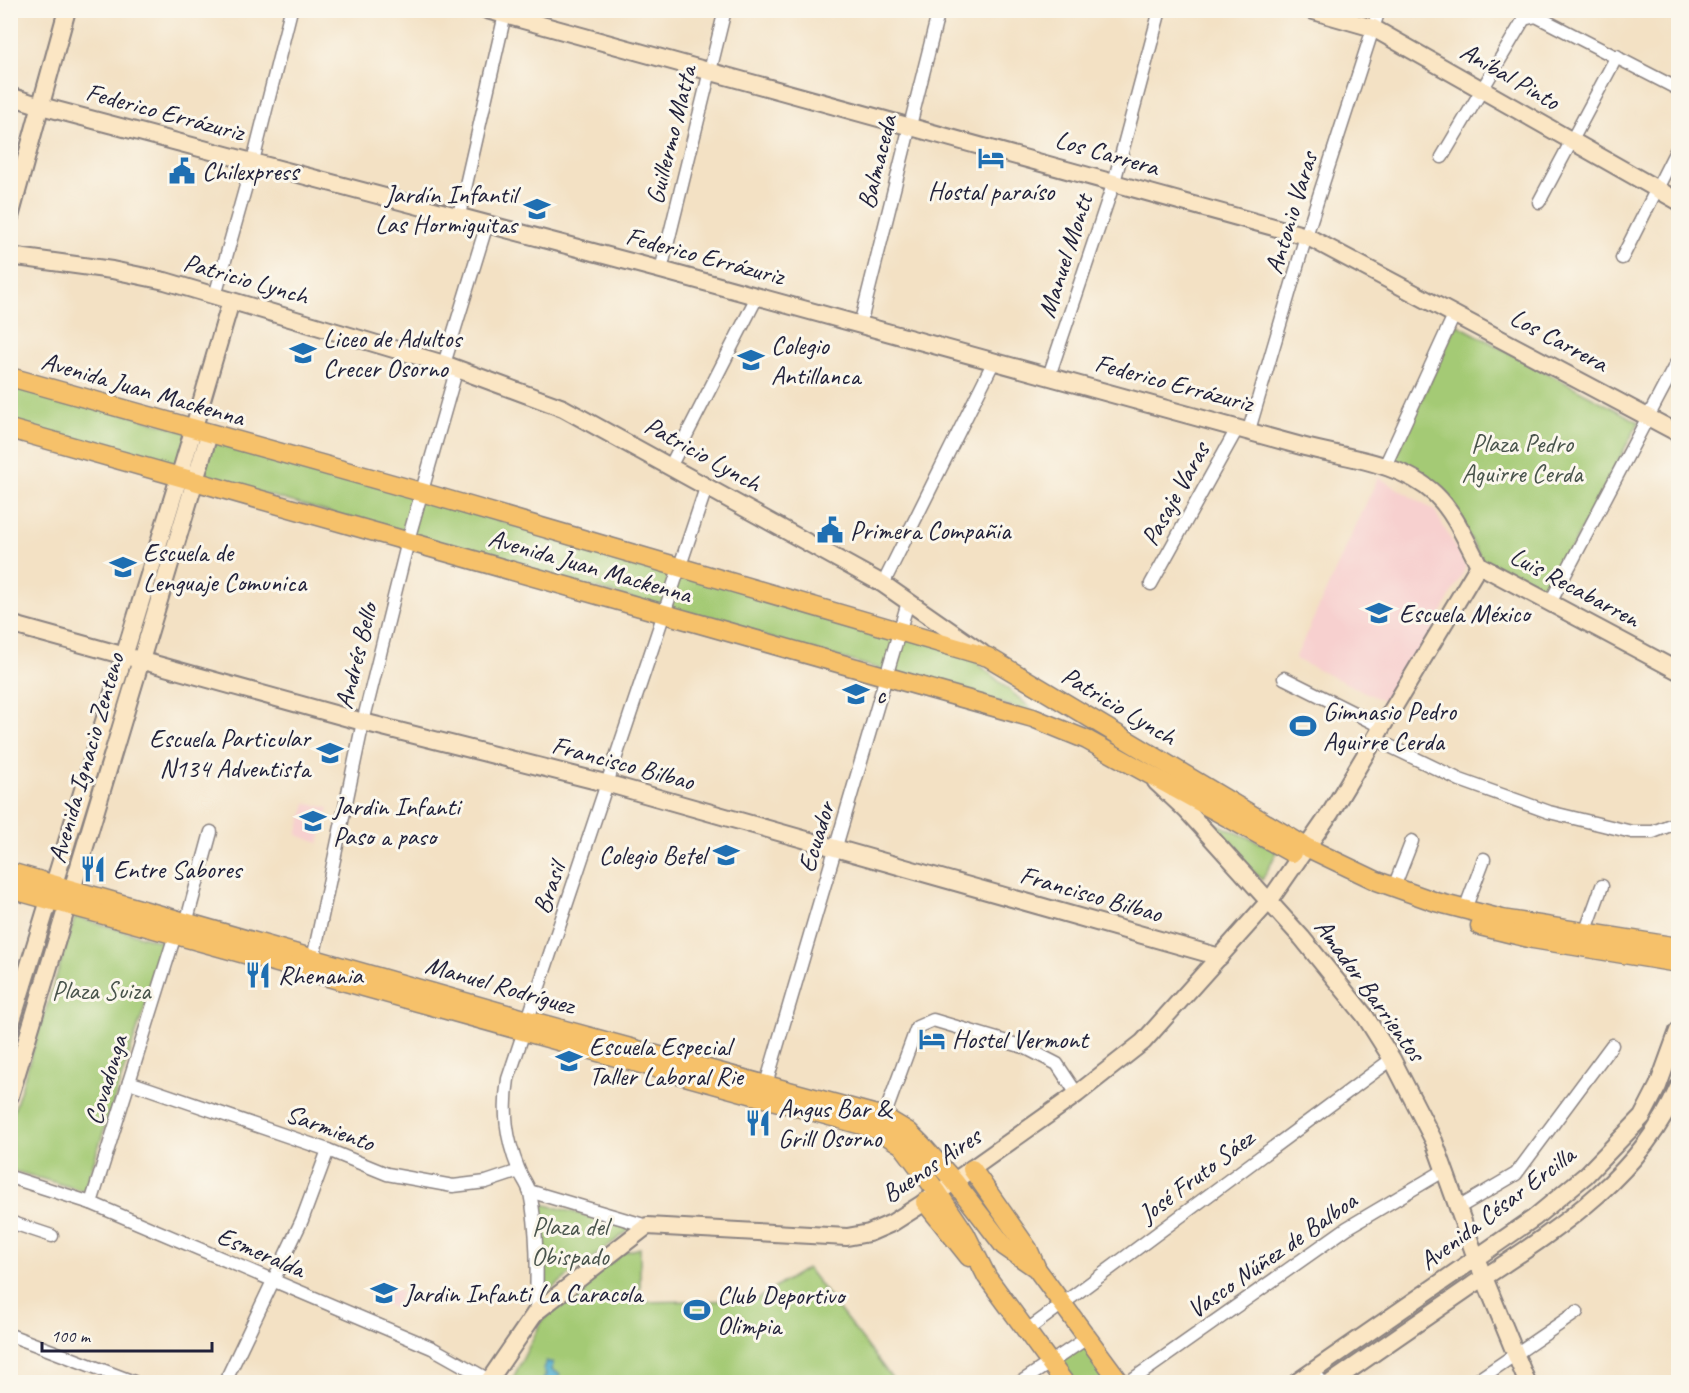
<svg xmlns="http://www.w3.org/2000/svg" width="1689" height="1393" viewBox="0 0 1689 1393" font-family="Caveat,sans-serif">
<rect width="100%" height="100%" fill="#fbf7ec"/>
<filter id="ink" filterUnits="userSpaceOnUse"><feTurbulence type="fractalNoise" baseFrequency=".0167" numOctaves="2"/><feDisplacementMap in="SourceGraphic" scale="12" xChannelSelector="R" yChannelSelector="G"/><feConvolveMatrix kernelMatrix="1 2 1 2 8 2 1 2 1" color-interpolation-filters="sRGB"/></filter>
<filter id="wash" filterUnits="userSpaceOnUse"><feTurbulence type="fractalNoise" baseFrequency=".008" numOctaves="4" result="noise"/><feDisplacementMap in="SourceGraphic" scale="24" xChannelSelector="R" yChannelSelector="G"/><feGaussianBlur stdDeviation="1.35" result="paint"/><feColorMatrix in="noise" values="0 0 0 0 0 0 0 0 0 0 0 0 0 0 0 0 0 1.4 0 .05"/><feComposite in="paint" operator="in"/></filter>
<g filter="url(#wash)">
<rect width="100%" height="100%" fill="#f3e1c4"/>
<g fill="#f7d0cf">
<path d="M1378,477L1435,511L1466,567L1392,705L1295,659Z"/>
<path d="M306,803L329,808L319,843L297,835Z"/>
<path d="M375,1279L402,1292L394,1308L367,1295Z"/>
</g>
<g fill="#a4ca75" stroke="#637658" stroke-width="1.5">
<path d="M1456,324L1639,422L1545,597L1483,562L1458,516L1392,465Z"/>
<path d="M10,381L965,653L1038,714L11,422Z"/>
<path d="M1210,821L1278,850L1262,880L1212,833Z"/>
<path d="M75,917L166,943L84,1191L11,1170V1120Z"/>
<path d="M539,1203L632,1228L547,1292Z"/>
<path d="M640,1248V1302L755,1300L807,1268L895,1382H511L543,1319L623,1253Z"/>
<path d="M1083,1344L1111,1382H1073L1058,1363Z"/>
</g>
<path fill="#4faecd" stroke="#386884" stroke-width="1.5" d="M546,1361L553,1363L552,1370L560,1374L556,1382H542L546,1374L543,1369Z"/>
</g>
<g filter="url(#ink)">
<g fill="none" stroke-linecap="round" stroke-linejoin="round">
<g stroke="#8a8280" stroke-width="15">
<g id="street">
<path d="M1442,157L1524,19L1536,16L1678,89"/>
<path d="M1539,202L1617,56"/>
<path d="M459,215L506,10"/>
<path d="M1622,258L1678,147"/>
<path d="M661,270L725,10"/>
<path d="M215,296L253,161L291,10"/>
<path d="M860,325L939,10"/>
<path d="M444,364L487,224"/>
<path d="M1049,376L1114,182L1160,10"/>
<path d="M1249,430L1306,236L1379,10"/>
<path d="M671,465L757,297"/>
<path d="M1385,466L1455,313"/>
<path d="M883,584L994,361"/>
<path d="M1151,584L1238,427"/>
<path d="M1550,603L1678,360"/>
<path d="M1284,678L1382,727"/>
<path d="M1375,739L1460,780L1549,812L1632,832H1653L1678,822"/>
<path d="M1394,887L1412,841"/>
<path d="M1465,909L1484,859"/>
<path d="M186,923L211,832"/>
<path d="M1585,933L1602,886"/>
<path d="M313,959L363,722L410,533L457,368"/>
<path d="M129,1082L328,1150L387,1174L453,1186L486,1182L519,1171"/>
<path d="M766,1084L908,602"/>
<path d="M884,1117L917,1027L933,1020L1024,1047L1057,1064L1077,1094"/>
<path d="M10,1177L91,1203L432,1348L489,1380"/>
<path d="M529,1191L647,1226"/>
<path d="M91,1203L175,935"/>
<path d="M1458,1208L1516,1174L1612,1045"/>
<path d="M10,1222L52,1236"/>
<path d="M536,1312C537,1273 538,1231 530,1193C528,1184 521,1177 518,1168C506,1138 503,1111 508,1079L707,485"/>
<path d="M1026,1331L1392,1059"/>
<path d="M10,1335L134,1382"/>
<path d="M1313,1371L1322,1382"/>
<path d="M225,1382L302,1220L328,1150"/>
<path d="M1021,1382L1087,1338"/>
<path d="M1129,1382L1347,1228L1445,1170"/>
<path d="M1475,1382L1577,1312"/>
</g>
</g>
<g stroke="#8a8280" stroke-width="20">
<g id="secondary">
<path d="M487,10L1306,236L1678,433"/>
<path d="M1310,10L1373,28L1678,201"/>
<path d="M10,96L41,106L661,270L1305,447C1348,458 1402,463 1435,494C1455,513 1466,541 1479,565"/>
<path d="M10,217L67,10"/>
<path d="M10,256L112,270L165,281L444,364L563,408L883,584L982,653"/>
<path d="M1479,565L1678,671"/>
<path d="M10,624L363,722L609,784L1220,957"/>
<path d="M1156,782L1187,811L1302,938L1365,1016L1392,1059L1434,1141L1476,1258L1527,1382"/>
<path d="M10,1027L184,461L231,301"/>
<path d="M10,1096L209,434"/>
<path d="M488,1382L536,1312L647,1226L847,1237L869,1233L892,1223L925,1202L1077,1094L1143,1042L1270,900L1331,812L1479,565"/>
<path d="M1297,1382L1534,1218L1586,1175L1642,1117L1658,1086L1678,1031"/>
<path d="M1332,1382C1379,1350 1424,1318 1471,1286C1551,1233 1639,1180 1678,1088"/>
</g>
</g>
<g stroke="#8a8280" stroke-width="21">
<g id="primary">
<path d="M10,377L421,492L988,657L1306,847L1377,881L1436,902L1502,919L1678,947"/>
<path d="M10,429L1033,718L1087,740L1292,853"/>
<path d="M10,872L528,1020L884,1117L909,1132L921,1144L954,1181L1004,1246L1036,1268L1120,1382"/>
<path d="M10,889L876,1129L902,1145L938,1193L965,1233L987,1277L1064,1382"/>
<path d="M1480,926L1533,939L1678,963"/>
<path d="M972,1169L1028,1249L1036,1267"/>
<path d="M925,1202L969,1257"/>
</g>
</g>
<use href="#street" stroke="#fff" stroke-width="12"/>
<use href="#secondary" stroke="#fbe6c4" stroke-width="16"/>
<use href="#primary" stroke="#f6c16b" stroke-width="18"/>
</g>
</g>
<defs>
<g id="hotel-bare" transform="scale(2.07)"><path d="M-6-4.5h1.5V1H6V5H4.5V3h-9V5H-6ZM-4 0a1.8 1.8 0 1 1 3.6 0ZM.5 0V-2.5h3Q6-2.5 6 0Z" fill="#1f6fb2" stroke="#fbf7ec" stroke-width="2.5" paint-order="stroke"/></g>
<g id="civic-bare" transform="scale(2.07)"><path d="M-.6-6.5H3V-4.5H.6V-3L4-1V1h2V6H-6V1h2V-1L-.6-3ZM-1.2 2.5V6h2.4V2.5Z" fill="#1f6fb2" stroke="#fbf7ec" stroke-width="2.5" paint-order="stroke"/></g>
<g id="school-bare" transform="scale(2.07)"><path d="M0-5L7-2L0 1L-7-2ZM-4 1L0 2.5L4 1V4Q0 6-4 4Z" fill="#1f6fb2" stroke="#fbf7ec" stroke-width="2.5" paint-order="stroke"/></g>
<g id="stadium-bare" transform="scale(2.07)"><path d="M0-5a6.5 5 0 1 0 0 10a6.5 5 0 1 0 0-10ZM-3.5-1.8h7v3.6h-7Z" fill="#1f6fb2" stroke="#fbf7ec" stroke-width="2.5" paint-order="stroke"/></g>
<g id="restaurant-bare" transform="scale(2.07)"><path d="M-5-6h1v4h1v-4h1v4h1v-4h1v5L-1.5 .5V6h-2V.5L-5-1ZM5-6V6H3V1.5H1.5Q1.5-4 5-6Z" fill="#1f6fb2" stroke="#fbf7ec" stroke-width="2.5" paint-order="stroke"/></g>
</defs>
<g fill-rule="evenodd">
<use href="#hotel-bare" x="991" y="158"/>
<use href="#civic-bare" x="182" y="171"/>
<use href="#school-bare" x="537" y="209"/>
<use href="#school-bare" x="303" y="353"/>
<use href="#school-bare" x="751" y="360"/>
<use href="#civic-bare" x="830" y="530"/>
<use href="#school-bare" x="123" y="567"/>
<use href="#school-bare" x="1379" y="613"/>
<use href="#school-bare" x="856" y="694"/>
<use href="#stadium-bare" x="1303" y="726"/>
<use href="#school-bare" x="330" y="753"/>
<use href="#school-bare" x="313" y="821"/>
<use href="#school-bare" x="726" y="855"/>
<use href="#restaurant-bare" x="93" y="869"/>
<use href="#restaurant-bare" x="258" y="975"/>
<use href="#hotel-bare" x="932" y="1039"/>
<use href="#school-bare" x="569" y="1061"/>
<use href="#restaurant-bare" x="758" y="1123"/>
<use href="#school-bare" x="384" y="1293"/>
<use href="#stadium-bare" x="697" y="1310"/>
</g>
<g text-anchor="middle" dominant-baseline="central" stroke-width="6" stroke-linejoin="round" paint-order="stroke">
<g font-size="26" fill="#22223b" stroke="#fbf7ec">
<text transform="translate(1510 76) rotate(30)">Aníbal Pinto</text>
<text transform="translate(165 112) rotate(15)">Federico Errázuriz</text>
<text transform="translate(671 135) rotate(-76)">Guillermo Matta</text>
<text transform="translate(1107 153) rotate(16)">Los Carrera</text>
<text transform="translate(877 162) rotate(-76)">Balmaceda</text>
<text transform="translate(1291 213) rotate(-73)">Antonio Varas</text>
<text transform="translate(705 256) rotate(15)">Federico Errázuriz</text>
<text transform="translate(1065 256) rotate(-72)">Manuel Montt</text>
<text transform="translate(246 279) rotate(16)">Patricio Lynch</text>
<text transform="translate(1559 340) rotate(28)">Los Carrera</text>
<text transform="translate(1174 383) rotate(15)">Federico Errázuriz</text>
<text transform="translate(143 389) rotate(16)">Avenida Juan Mackenna</text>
<text transform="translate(703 454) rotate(29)">Patricio Lynch</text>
<text transform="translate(1175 494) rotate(-61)">Pasaje Varas</text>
<text transform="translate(590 566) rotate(16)">Avenida Juan Mackenna</text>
<text transform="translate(1575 587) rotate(28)">Luis Recabarren</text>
<text transform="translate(356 656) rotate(-76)">Andrés Bello</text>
<text transform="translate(1119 706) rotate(31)">Patricio Lynch</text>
<text transform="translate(86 758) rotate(-74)">Avenida Ignacio Zenteno</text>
<text transform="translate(623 763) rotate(15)">Francisco Bilbao</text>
<text transform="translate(816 837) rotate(-73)">Ecuador</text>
<text transform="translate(549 888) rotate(-71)">Brasil</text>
<text transform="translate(1091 894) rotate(16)">Francisco Bilbao</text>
<text transform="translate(500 985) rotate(16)">Manuel Rodríguez</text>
<text transform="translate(1370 990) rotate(54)">Amador Barrientos</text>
<text transform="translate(106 1080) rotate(-73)">Covadonga</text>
<text transform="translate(330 1128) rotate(20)">Sarmiento</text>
<text transform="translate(931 1165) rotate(-34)">Buenos Aires</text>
<text transform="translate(1196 1176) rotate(-37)">José Fruto Sáez</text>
<text transform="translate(1497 1208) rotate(-37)">Avenida César Ercilla</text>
<text transform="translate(261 1252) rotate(23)">Esmeralda</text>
<text transform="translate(1272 1255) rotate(-35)">Vasco Núñez de Balboa</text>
</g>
<g font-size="26" fill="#22223b" stroke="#fbf7ec" text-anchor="start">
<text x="202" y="171">Chilexpress</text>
<text x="991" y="191" text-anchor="middle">Hostal paraíso</text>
<text x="517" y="194" text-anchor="end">Jardín Infantil<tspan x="517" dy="30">Las Hormiguitas</tspan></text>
<text x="323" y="338">Liceo de Adultos<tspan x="323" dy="30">Crecer Osorno</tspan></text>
<text x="771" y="345">Colegio<tspan x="771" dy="30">Antillanca</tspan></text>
<text x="850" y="530">Primera Compañia</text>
<text x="143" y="552">Escuela de<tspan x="143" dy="30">Lenguaje Comunica</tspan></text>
<text x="1399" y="613">Escuela México</text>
<text x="876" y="694">c</text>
<text x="1323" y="711">Gimnasio Pedro<tspan x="1323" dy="30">Aguirre Cerda</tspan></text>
<text x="310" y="738" text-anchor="end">Escuela Particular<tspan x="310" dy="30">N134 Adventista</tspan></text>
<text x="333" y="806">Jardin Infanti<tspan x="333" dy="30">Paso a paso</tspan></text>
<text x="706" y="855" text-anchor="end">Colegio Betel</text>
<text x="113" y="869">Entre Sabores</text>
<text x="278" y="975">Rhenania</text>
<text x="952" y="1039">Hostel Vermont</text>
<text x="589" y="1046">Escuela Especial<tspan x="589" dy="30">Taller Laboral Rie</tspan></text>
<text x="778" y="1108">Angus Bar &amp;<tspan x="778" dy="30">Grill Osorno</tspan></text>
<text x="404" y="1293">Jardin Infanti La Caracola</text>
<text x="717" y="1295">Club Deportivo<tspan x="717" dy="30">Olimpia</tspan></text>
</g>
<g font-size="26" fill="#49544c" stroke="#fbf7ec">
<text x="1522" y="443">Plaza Pedro<tspan x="1522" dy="30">Aguirre Cerda</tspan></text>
<text x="101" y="990">Plaza Suiza</text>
<text x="570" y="1226">Plaza del<tspan x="570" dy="30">Obispado</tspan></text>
</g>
</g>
<rect width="1689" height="1393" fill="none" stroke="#fbf7ec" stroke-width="36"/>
<path d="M42 1342v9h170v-9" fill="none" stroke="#22223b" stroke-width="3"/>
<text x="51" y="1342" font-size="18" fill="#22223b" stroke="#fbf7ec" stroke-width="4.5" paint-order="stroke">100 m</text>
</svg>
